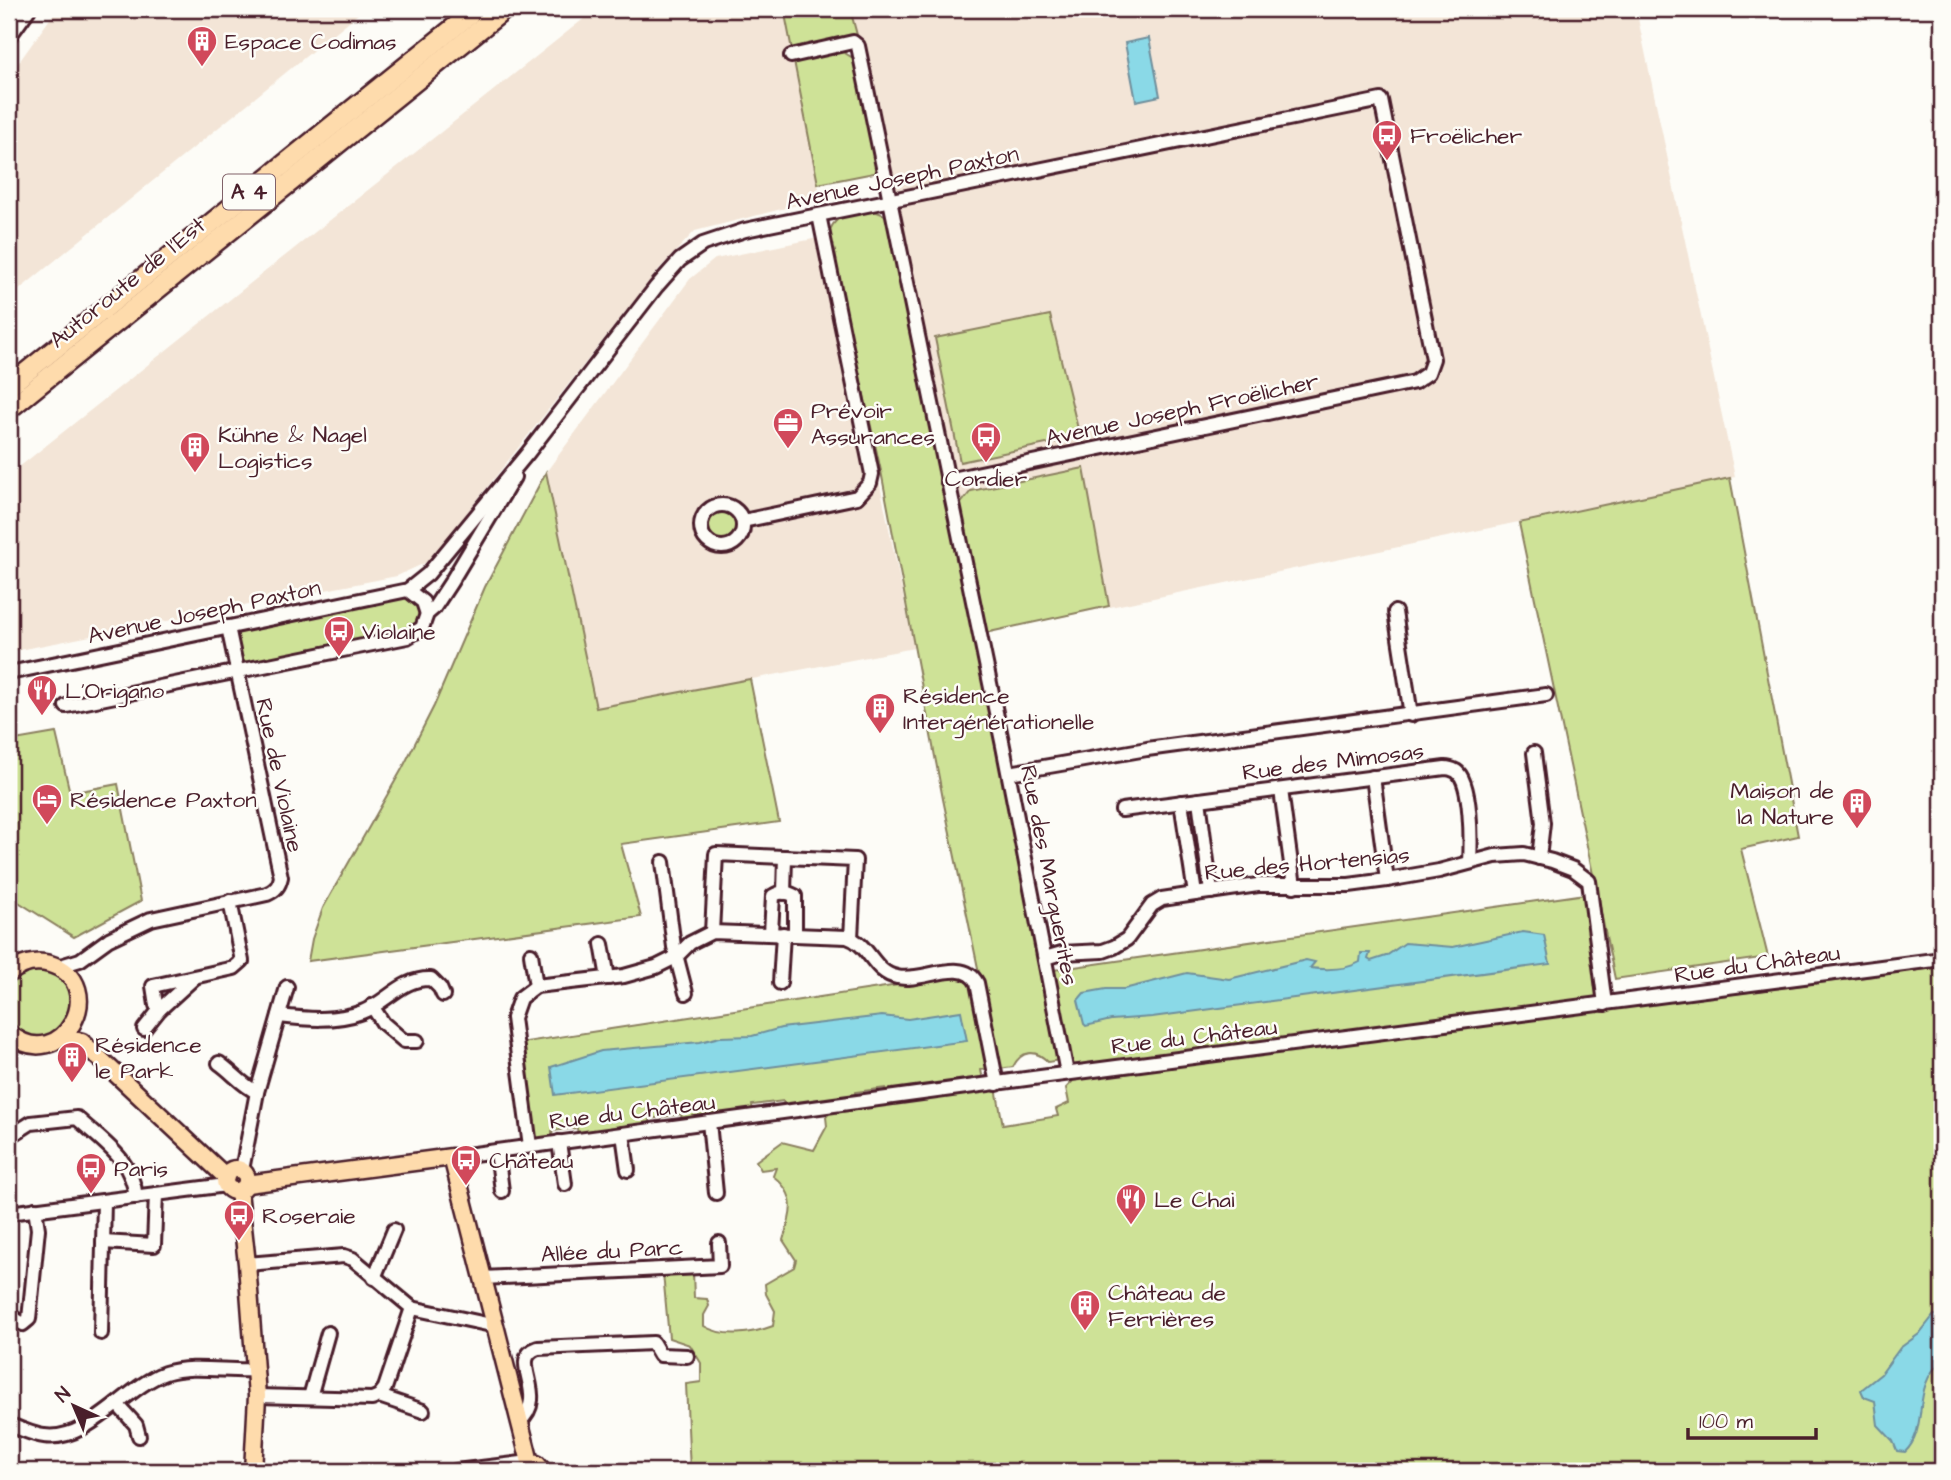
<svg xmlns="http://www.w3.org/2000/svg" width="1951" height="1480" viewBox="0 0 1951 1480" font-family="'Architects Daughter',sans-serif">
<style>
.built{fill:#f3e5d7}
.green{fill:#cee297;stroke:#8c8061;stroke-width:2}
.water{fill:#8ad9e7;stroke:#708f9c;stroke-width:2}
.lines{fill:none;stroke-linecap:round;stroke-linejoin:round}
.minor-casing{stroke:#4a1f2b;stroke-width:18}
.major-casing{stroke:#4a1f2b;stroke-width:21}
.highway-casing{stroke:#4a1f2b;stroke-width:23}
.minor{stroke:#fdfcf7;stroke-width:12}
.major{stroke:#fedbac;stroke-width:16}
.highway{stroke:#fedbac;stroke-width:18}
.labels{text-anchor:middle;stroke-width:5;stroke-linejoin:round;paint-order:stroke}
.shield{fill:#fdfcf7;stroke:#806168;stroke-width:2}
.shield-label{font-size:21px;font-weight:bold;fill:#4a1f2b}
.poi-label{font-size:23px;fill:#4a1f2b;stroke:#fdfcf7;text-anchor:start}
.street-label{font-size:23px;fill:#4a1f2b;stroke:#fdfcf7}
</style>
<rect width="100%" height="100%" fill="#fdfcf7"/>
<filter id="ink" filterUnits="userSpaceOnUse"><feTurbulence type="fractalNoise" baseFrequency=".0143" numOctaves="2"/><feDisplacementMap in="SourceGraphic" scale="14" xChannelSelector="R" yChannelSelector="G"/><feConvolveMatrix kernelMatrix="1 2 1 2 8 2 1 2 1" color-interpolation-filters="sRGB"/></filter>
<g filter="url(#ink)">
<!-- built -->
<g class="built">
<polygon points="57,9 364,9 9,298 9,76"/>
<polygon points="596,9 784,9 821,199 695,231 660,268 429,561 397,576 9,652 9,475"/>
<polygon points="850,9 1636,9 1735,477 985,633 899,215"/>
<polygon points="828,236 914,648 596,709 546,472 690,279 715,259"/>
</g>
<!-- green -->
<g class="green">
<polygon points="784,9 850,9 857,35 792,50"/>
<polygon points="843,52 853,58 879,172 818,184 794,61"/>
<path d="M874,211L885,215L891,226L1045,973L1040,975L1046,1003H1050L1060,1060L1048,1062C1036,1049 1021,1050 1013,1067L999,1069L982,989L986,988L979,973L943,799L881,471L828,236C834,211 852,215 874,211Z"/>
<polygon points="1050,315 1080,437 960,462 935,338"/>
<polygon points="1084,468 1109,606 985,633 959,506 971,491"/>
<polygon points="546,472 596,708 750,679 779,822 621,844 641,917 308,961 312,939 323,908 402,769 434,706 485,587"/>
<polygon points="1730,478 1798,836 1741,849 1768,957 1615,979 1519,523"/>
<circle cx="721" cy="525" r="15"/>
<path d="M400,595C423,598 430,613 413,630L249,663L240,659L235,637L241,629Z"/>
<polygon points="56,733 70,793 118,784 141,901 74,937 9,896 9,741"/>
<path d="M1586,894L1598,1012L1602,1009L1679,1001L1942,967V1471H690L686,1384L701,1382V1363L690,1345L669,1338L663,1273L693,1271L694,1298L707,1299L709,1306L704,1315V1326C723,1338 752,1334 773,1326L775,1311L766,1294L765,1284L794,1267L796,1260L783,1240C792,1214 798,1195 773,1176L776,1168L761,1170L756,1161L782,1142L814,1150L827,1126L826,1117L832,1110L996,1088L1003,1125L1058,1116L1056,1109L1069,1103L1066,1088L1072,1082L1071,1067L1053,970Z"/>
<path d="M44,967L65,979C68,986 72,994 73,1001C74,1004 72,1008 71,1012C61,1041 30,1045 9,1024V982L20,971Z"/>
<polygon points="964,975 971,978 991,1068 981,1070 983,1080 886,1096 885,1088 855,1092 856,1101 785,1109 783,1101 752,1105 753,1114 682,1122 681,1114 650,1119 650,1127 578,1136 577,1128 552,1131 553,1139 540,1140 534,1138 519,1043"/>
</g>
<!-- water -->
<g class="water">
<polygon points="1149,38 1160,96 1136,101 1125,43"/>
<path d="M1523,932L1544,935L1550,964L1152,1017L1111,1020L1086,1026L1084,1024L1078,1000L1084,993L1106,989H1124L1187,973L1229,979L1306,960L1315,962L1310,968C1326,970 1346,970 1360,962L1361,953H1370L1368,959L1371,961L1386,956L1405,943L1453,947Z"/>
<polygon points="961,1011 967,1041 555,1095 551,1067 601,1051 700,1042 720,1037 752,1036 781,1028 882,1016 908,1019"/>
<path d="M1934,1315H1942V1361C1910,1387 1930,1428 1905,1452L1897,1451L1893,1441L1878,1425L1875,1401L1864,1397L1861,1390L1881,1374L1900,1348L1919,1334Z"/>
</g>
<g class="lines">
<!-- minor casing -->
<g class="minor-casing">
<g id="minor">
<polyline points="9,37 29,9"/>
<polyline points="791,56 853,42 858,46 1003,746 1067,1073"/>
<circle cx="722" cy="526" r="21"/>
<polyline points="743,521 857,497 870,483 872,474 819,215"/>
<polyline points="408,590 423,602 427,614"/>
<polyline points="1395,612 1411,715"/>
<polyline points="9,673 408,590 428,574 527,454 656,287 680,260 703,244 745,230 1381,100 1433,359 1428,373 1415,382 947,480"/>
<polyline points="66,706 407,637 422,628 427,614 434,608 451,582 514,477"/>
<polyline points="1534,753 1543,823 1539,858"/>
<polyline points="1009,773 1147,749 1546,695"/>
<polyline points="1373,777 1387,880"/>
<polyline points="1281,790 1294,886"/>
<polyline points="1199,800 1211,892"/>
<polyline points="1181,802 1195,894"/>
<path d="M1122,810L1445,768C1448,768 1454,770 1456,771C1472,781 1471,844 1470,862"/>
<polyline points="663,862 674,947 686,993"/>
<polyline points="784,893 785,857"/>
<polyline points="712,932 716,854 855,860 851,938"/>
<path d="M771,933L773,896C780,891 788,892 795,896V935"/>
<polyline points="602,944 608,978"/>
<polyline points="531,954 536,986"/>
<polyline points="1045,958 1062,953 1103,951 1114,947 1127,939 1152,905 1162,899 1195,894 1258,885 1349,885 1387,880 1439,871 1495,856 1524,854 1552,861 1573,869 1589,881 1605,1004"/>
<path d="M57,967L80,960L109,939L151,919L267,894C276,890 279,886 281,877L228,627"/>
<polyline points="780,983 783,934"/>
<polyline points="372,1006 383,1023 404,1041 417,1041"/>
<polyline points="160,1009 156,1005 153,986 234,968 242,961 230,901"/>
<path d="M279,1016C305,1019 336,1022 362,1012C388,1002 401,978 431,979L440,988L443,995"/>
<polyline points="144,1029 160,1009 195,977"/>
<path d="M219,1063C231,1071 244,1087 257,1092"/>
<polyline points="709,1122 716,1193"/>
<polyline points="623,1134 628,1170"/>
<path d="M9,1137L31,1123L77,1118C104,1143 132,1159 136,1197"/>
<polyline points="559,1142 565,1184"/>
<path d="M530,1146L513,1018L520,998L536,986L624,976L656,967L676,957L690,943L712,932L847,937C870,944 873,973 897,977C922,983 963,956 977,983L997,1084"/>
<polyline points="497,1151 502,1191"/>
<polyline points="452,1157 1033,1078 1942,959"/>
<polyline points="242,1170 257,1092 287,987"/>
<polyline points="9,1213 226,1185"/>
<polyline points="103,1242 154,1245 156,1194"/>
<polyline points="247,1264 344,1256 353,1259 412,1308 496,1326"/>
<polyline points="374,1278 394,1230"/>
<polyline points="483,1278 720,1266 719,1243"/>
<polyline points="9,1315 23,1324 29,1319 38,1229 35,1209"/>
<polyline points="101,1333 104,1201"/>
<polyline points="257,1396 372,1399 379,1396 385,1388 412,1308"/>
<polyline points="379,1396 423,1411"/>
<polyline points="310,1397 328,1333"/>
<polyline points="117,1404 136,1425 139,1436"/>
<path d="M519,1422C551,1395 506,1359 538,1348L653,1343L660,1355L687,1356"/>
<path d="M9,1425C20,1428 33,1435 44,1436C89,1442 125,1387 165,1373C192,1364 227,1372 256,1370"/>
<polyline points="456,1471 530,1462"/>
</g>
</g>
<!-- major casing -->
<g class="major-casing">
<g id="major">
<path d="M9,974C20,964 35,960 50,964C112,983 62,1079 9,1033"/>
<polyline points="62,1037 82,1042 226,1177"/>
<circle cx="236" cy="1180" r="11"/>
<polyline points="247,1184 452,1157 530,1462 537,1464 543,1471"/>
<polyline points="239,1191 247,1264 257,1396 253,1471"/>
</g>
</g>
<!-- highway casing -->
<g class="highway-casing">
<g id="highway">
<polyline points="9,386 477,9"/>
<polyline points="9,409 505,9"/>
</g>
</g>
<!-- minor -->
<use href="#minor" class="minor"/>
<!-- major -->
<use href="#major" class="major"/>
<!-- highway -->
<use href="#highway" class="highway"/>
</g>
</g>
<!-- icons -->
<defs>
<g id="building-pin" transform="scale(1.575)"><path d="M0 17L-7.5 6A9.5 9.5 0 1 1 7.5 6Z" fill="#d1495b" stroke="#fdfcf7"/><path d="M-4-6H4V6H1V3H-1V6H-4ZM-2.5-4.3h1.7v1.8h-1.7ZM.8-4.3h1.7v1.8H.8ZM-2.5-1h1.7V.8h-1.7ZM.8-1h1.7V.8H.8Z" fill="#fff"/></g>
<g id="bus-pin" transform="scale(1.575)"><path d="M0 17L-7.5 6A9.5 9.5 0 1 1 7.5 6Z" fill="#d1495b" stroke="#fdfcf7"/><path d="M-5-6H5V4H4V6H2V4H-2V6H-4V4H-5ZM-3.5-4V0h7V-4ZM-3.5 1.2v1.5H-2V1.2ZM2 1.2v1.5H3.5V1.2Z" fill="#fff"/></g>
<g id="office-pin" transform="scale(1.575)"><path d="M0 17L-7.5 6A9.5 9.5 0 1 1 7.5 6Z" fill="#d1495b" stroke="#fdfcf7"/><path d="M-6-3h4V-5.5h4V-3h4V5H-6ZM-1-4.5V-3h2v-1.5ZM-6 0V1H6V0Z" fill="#fff"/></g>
<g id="restaurant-pin" transform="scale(1.575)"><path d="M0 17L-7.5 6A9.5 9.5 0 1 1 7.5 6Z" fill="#d1495b" stroke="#fdfcf7"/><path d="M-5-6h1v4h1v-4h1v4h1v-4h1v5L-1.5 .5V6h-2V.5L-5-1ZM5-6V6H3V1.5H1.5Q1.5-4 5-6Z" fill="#fff"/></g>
<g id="hotel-pin" transform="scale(1.575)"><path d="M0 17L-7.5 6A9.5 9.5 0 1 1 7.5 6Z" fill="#d1495b" stroke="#fdfcf7"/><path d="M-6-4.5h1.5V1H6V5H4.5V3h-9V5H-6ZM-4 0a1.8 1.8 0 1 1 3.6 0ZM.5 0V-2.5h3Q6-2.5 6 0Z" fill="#fff"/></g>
</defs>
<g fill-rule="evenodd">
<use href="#building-pin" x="202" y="41"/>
<use href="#bus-pin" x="1387" y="135"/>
<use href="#office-pin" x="788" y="423"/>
<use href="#bus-pin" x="986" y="437"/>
<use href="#building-pin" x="195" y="447"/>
<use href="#bus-pin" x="339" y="631"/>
<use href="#restaurant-pin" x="42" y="690"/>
<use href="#building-pin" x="880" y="708"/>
<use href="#hotel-pin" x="47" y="799"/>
<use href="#building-pin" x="1857" y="803"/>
<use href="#building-pin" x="72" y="1057"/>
<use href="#bus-pin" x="466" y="1160"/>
<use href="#bus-pin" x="91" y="1168"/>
<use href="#restaurant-pin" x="1131" y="1199"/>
<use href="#bus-pin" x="239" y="1215"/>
<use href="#building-pin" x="1085" y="1305"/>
</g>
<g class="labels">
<!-- shield labels -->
<rect class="shield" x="223" y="174.5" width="52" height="35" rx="5"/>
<g class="shield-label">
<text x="249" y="199">A 4</text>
</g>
<!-- poi labels -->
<g class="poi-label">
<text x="225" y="49">Espace Codimas</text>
<text x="1410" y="143">Froëlicher</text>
<text x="811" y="418">Prévoir<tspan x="811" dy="26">Assurances</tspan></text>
<text x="218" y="442">Kühne &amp; Nagel<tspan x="218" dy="26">Logistics</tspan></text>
<text x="986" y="486" text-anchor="middle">Cordier</text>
<text x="362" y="639">Violaine</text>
<text x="65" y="698">L'Origano</text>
<text x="903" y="703">Résidence<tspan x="903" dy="26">Intergénérationelle</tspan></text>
<text x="1834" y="798" text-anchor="end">Maison de<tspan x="1834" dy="26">la Nature</tspan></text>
<text x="70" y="807">Résidence Paxton</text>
<text x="95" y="1052">Résidence<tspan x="95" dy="26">le Park</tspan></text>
<text x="489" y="1168">Château</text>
<text x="114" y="1176">Paris</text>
<text x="1154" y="1207">Le Chai</text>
<text x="262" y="1223">Roseraie</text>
<text x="1108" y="1300">Château de<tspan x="1108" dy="26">Ferrières</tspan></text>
</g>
<!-- street labels -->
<g class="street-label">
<text transform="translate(902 177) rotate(-12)" y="8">Avenue Joseph Paxton</text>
<text transform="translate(127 282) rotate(-39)" y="8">Autoroute de l’Est</text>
<text transform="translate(1182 409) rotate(-12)" y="8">Avenue Joseph Froëlicher</text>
<text transform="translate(204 611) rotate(-12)" y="8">Avenue Joseph Paxton</text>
<text transform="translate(1333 761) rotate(-7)" y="8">Rue des Mimosas</text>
<text transform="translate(280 775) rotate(78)" y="8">Rue de Violaine</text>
<text transform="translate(1307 863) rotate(-5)" y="8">Rue des Hortensias</text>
<text transform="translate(1050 875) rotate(79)" y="8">Rue des Marguerites</text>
<text transform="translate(1757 963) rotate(-8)" y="8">Rue du Château</text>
<text transform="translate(1194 1036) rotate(-7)" y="8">Rue du Château</text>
<text transform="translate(632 1111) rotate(-7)" y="8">Rue du Château</text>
<text transform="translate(612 1250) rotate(-3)" y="8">Allée du Parc</text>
</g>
</g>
<!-- margin -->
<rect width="1951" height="1480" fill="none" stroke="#fdfcf7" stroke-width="35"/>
<rect x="18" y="18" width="1916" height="1445" fill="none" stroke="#4a1f2b" stroke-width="2.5" filter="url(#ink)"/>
<!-- north arrow -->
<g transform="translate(74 1406) rotate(316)" stroke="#fdfcf7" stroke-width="5" paint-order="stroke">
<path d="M0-5L12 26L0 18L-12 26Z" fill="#4a1f2b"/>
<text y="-10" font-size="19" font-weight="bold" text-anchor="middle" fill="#4a1f2b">N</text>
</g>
<!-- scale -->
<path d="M1688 1428v10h128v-10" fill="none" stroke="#4a1f2b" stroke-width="3.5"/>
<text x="1699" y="1428" font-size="21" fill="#4a1f2b" stroke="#fdfcf7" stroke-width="5" paint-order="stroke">100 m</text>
</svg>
